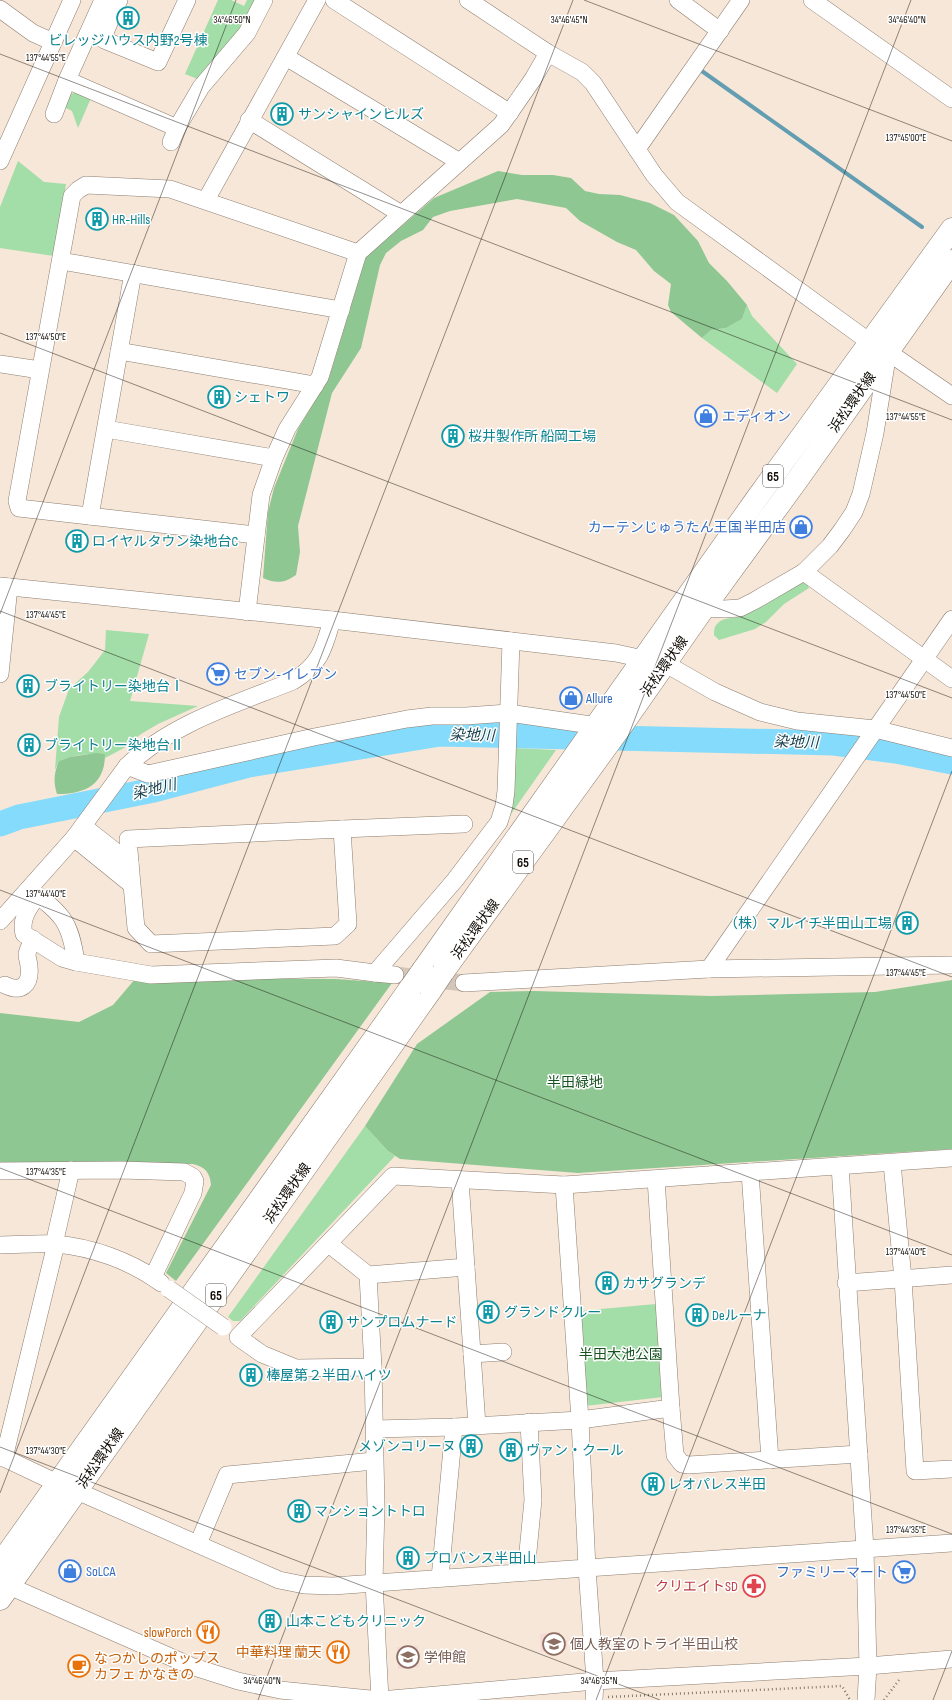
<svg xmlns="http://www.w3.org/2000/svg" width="952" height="1700" viewBox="0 0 952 1700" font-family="'Sofia Sans Condensed','Noto Sans JP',sans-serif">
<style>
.education{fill:#f4d9d8}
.green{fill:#a3dda7}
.forest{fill:#8ec792}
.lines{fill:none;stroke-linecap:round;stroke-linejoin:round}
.stream{stroke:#629db2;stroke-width:4}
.river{stroke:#84dbfb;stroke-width:25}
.minor-tunnel{stroke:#d4c6b9;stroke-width:17;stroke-dasharray:17 8;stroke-linecap:butt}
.minor-casing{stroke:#8c7e70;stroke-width:18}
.major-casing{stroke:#8c7e70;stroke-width:23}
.path{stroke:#847a70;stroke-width:2.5;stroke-dasharray:1 3;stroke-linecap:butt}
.minor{stroke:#fff;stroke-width:17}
.major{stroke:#fff;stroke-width:22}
.minor-bridge-casing{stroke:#8c7e70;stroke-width:18;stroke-linecap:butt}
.major-bridge-casing{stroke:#8c7e70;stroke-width:23;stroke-linecap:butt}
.minor-bridge{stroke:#fff;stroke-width:17}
.major-bridge{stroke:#fff;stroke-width:22}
.ticks{fill:none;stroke:#110c07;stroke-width:1;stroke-opacity:0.45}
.labels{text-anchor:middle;stroke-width:3;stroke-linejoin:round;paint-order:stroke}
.shield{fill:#fff;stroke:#585551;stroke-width:1}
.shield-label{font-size:13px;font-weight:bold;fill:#110c07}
.culture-label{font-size:14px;fill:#0d838f;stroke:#fff;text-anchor:start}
.street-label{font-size:14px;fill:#110c07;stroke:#fff}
.shop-label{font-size:14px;fill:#366cbe;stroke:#fff;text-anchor:start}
.park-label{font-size:14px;fill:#175221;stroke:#fff}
.health-label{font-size:14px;fill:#be3a42;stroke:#fff;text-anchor:end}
.food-label{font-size:14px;fill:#c56008;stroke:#fff;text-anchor:end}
.education-label{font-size:14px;fill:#785e54;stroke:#fff;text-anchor:start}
.water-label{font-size:15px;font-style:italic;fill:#1a424f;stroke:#fff}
.ticks-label{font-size:10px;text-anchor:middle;fill:#110c07;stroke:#fff;stroke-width:3;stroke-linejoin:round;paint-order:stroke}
</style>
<rect width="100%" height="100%" fill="#f7e7d8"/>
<!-- education -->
<g class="education">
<polygon points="560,1632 561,1639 567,1640 567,1649 541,1652 540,1634"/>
<polygon points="418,1646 419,1667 398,1669 397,1647"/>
</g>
<!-- green -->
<g class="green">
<polygon points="218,0 231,0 244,6 247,0 259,0 243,31 200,80 185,74"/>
<polygon points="77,92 91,98 78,128 72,111 60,105 68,95"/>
<polygon points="18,161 44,182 66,184 54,256 0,248 0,207"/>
<polygon points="747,305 752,316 797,364 777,393 702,338 711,330 726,328 742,319"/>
<path d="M806,582L809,588L784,604L766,622L755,629L719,640L714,635C714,631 714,627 717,624C723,617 730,619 738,617C757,612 781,594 799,583Z"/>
<path d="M106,630L149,634L130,701L198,706L158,724L141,734L124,748L105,758V754C89,753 73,755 59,761L55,770L59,717L69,689L88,672L105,650Z"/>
<polygon points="511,748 556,750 497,834"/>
<polygon points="365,1126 388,1151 395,1156 240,1321 233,1321 228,1317"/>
<polygon points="656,1304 663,1397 585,1406 579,1311"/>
</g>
<!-- forest -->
<g class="forest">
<path d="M498,171L522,175H553L571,178L585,191L599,194L620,195L650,203L674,215L698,241L709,263L727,281L747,305L742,319L726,328L711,330L702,338L671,312L668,305L671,284L654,271L636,250L617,242L580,221L566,208L517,199L450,211L433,217L423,230L401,241L386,253L380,265L361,348L332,393L298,526L300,552L296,575C284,583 277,584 263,578L268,512L274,488L298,429L329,378L366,257L434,198Z"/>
<path d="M96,753L105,754C105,785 85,794 57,794C53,782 54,773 59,761L70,757Z"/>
<path d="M136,978L336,979L392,983L176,1281L166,1273L211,1185C210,1172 205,1167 193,1164L0,1163V1013L79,1022L113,1005Z"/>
<polygon points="952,980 952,1149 578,1173 400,1159 388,1151 365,1126 417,1044 490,992 534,991 711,996 875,992"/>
</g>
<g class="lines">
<!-- stream -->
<polyline class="stream" points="699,69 922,227"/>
<!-- river -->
<polyline class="river" points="0,824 19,817 154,790 249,765 440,734 834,743 896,751 952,762"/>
<!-- minor-tunnel -->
<polyline class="minor-tunnel" points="395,975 464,983"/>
<!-- minor casing -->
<g class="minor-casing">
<g id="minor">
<polyline points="103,0 67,80 177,128 201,87 247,33 264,0"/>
<polyline points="119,0 103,37 104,40 158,62 187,0"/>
<polyline points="334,0 510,113"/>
<polyline points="468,0 548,53 582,72 593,83 654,175 677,202 871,343"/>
<polyline points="678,0 720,31"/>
<polyline points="812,0 952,99"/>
<polyline points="0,9 33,33 53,42"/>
<polyline points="286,57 458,161"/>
<polyline points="54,114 67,80"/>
<polyline points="249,120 401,214"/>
<polyline points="171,142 177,128"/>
<polyline points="637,149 741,0"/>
<polyline points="0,161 72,0"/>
<polyline points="206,200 317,0"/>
<polyline points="61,261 341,310"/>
<polyline points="119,351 315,385"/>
<polyline points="0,364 40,370"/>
<polyline points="106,429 274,458"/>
<polyline points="90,516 133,273"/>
<polyline points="256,535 19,508 17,501 72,196 78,190 86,185 170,189 358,253"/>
<polyline points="804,572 952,679"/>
<polyline points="0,586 332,620"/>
<polyline points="704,608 724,609 740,608 754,601 804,572 830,546 842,530 854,512 861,494 875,433 888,352 952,396"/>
<polyline points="247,612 261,495 274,458 287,429 320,377 358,253 501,125 533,79 548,53"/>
<polyline points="0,674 9,587"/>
<polyline points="127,766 148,774 314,737 407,719 432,716 466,716 508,713 598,726"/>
<polyline points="83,826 130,863"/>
<polyline points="342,829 464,824"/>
<polyline points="74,838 132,885 136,928 151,944 335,936 348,924 342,829 128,839 132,885"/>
<path d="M29,889C62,914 70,920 76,962L151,975L336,968L375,973L455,880L499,822L504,806L506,791L511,641"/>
<path d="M38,896C29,906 20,920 24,934L62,958L76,962"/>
<path d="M0,921L74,838L127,766C172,723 236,704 293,681C320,665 324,648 332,620L616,653L666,664L715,692L760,712L797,721L875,729L952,748"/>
<polyline points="709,969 952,619"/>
<polyline points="375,973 395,975"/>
<polyline points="464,983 709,969 952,965"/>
<path d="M5,985C21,993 31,985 29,967C29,962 27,959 27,954C28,949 31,944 33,939"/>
<polyline points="892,1163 903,1279 915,1471 952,1469"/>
<polyline points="840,1166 865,1549 868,1666 866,1700"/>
<polyline points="0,1171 121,1170 184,1172 193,1177 195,1181 193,1193 153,1277"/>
<polyline points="750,1172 770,1460"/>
<polyline points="54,1244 71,1170"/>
<polyline points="329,1244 368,1275 373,1367"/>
<path d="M0,1245C18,1245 37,1243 55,1244C92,1247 131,1261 161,1283"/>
<polyline points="466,1267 477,1425"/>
<polyline points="368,1275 466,1267 460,1180"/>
<polyline points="846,1283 952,1275"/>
<polyline points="472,1354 503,1352"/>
<polyline points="671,1408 675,1455 682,1464 689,1465 859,1454"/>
<polyline points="375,1429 454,1427 580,1420 671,1408 656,1179"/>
<polyline points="0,1456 57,1483"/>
<polyline points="4,1458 56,1244"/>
<polyline points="77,1491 279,1580 304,1585 333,1586 587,1568 580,1420 564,1185"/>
<polyline points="198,1544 227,1475 374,1461"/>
<polyline points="526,1572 533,1500 529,1422"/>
<polyline points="440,1578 454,1427"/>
<polyline points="0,1580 9,1586 191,1666 238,1681 280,1690 380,1700 374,1582 376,1506 373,1367 296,1368 262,1354 238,1337 393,1176 564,1185 952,1158"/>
<polyline points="380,1700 595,1681 868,1666 952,1659"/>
<polyline points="594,1700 595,1681 587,1568 952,1543"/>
</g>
</g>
<!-- major casing -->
<g class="major-casing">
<g id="major">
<polyline points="423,970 755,501 952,229"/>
<polyline points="443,972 620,728 704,608 798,479 952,261"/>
<polyline points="0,1564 411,987"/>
<polyline points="0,1599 431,990"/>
</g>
</g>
<!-- path -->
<g class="path">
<polyline points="608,1697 842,1686 850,1700"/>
<polyline points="884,1700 899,1680 901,1679"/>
</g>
<!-- minor -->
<use href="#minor" class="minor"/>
<!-- major -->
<use href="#major" class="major"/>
<!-- minor-bridge casing -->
<g class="minor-bridge-casing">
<polyline id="minor-bridge" points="169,1289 223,1327"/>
</g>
<!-- major-bridge casing -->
<g class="major-bridge-casing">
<g id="major-bridge">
<polyline points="411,987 423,970"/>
<polyline points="431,990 443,972"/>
</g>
</g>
<!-- minor-bridge -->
<use href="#minor-bridge" class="minor-bridge"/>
<!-- major-bridge -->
<use href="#major-bridge" class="major-bridge"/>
</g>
<!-- ticks -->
<path class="ticks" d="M584,0L952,141M0,54L952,420M0,333L952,698M0,611L952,977M0,614L236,0M0,890L952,1255M0,1168L952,1534M0,1447L660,1700M0,1493L573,0M258,1700L911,0M596,1700L952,771M933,1700L952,1651"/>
<!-- icons -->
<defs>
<g id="building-ring" transform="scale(1.15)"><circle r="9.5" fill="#fff" stroke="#0f9aa8" stroke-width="1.5"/><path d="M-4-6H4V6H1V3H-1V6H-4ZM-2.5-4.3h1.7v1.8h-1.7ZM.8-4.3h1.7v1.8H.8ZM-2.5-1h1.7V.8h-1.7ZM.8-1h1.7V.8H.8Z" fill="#0f9aa8"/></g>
<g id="shop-ring" transform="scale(1.15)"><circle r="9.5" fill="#fff" stroke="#3f7fe0" stroke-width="1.5"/><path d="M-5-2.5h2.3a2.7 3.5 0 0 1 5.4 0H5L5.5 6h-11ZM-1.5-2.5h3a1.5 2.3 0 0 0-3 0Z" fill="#3f7fe0"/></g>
<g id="supermarket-ring" transform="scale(1.15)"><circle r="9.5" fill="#fff" stroke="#3f7fe0" stroke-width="1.5"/><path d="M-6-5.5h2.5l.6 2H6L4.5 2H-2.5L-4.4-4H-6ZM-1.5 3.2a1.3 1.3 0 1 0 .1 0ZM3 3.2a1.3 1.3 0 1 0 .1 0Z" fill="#3f7fe0"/></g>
<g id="pharmacy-ring" transform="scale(1.15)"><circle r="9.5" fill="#fff" stroke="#e0444e" stroke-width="1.5"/><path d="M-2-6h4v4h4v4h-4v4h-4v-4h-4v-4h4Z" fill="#e0444e"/></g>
<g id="restaurant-ring" transform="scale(1.15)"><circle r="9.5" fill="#fff" stroke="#e8710a" stroke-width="1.5"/><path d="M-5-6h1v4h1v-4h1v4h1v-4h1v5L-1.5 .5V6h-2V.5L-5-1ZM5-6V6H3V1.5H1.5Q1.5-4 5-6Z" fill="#e8710a"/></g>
<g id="school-ring" transform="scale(1.15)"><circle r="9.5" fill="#fff" stroke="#8d6e63" stroke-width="1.5"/><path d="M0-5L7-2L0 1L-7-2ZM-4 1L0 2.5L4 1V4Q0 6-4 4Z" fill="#8d6e63"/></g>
<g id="cafe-ring" transform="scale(1.15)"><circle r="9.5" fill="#fff" stroke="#e8710a" stroke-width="1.5"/><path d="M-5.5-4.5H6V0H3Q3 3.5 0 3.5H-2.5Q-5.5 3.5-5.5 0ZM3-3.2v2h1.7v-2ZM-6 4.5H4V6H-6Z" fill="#e8710a"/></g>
</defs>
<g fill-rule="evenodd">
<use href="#building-ring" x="128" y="18"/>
<use href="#building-ring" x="282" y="114"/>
<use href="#building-ring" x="97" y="219"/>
<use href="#building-ring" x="219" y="397"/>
<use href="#shop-ring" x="706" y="416"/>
<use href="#building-ring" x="453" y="436"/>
<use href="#shop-ring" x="801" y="527"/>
<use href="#building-ring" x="77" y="541"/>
<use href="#supermarket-ring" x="218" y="674"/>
<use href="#building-ring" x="28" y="686"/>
<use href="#shop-ring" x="571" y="698"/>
<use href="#building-ring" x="29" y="745"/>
<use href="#building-ring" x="907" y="923"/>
<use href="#building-ring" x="607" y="1283"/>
<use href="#building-ring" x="488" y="1312"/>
<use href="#building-ring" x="697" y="1315"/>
<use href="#building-ring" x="331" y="1322"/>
<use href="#building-ring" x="251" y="1375"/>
<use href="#building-ring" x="471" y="1446"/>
<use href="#building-ring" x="511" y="1450"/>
<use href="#building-ring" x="653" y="1484"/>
<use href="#building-ring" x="299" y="1511"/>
<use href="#building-ring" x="408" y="1558"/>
<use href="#shop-ring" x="70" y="1571"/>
<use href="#supermarket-ring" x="904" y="1572"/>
<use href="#pharmacy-ring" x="754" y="1586"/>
<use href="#building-ring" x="270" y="1621"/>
<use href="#restaurant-ring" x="208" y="1632"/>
<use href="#school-ring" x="554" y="1644"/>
<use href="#restaurant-ring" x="338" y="1652"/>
<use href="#school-ring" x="408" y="1657"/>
<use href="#cafe-ring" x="79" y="1666"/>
</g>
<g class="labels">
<!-- shield labels -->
<g class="shield">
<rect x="763" y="465" width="20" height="22" rx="3"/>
<rect x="513" y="851" width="20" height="22" rx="3"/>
<rect x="206" y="1284" width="20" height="22" rx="3"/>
</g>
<g class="shield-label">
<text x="773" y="481">65</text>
<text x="523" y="867">65</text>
<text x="216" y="1300">65</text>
</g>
<!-- culture labels -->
<g class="culture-label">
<text x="128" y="45" text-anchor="middle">ビレッジハウス内野2号棟</text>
<text x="298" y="119">サンシャインヒルズ</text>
<text x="112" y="224">HR-Hills</text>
<text x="234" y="402">シェトワ</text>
<text x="468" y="441">桜井製作所 船岡工場</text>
<text x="92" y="546">ロイヤルタウン染地台C</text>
<text x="44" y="691">ブライトリー染地台Ⅰ</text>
<text x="44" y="750">ブライトリー染地台Ⅱ</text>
<text x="892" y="928" text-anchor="end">（株）マルイチ半田山工場</text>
<text x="622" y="1288">カサグランデ</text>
<text x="504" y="1317">グランドクルー</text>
<text x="712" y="1320">Deルーナ</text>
<text x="346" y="1327">サンプロムナード</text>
<text x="266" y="1380">棒屋第２半田ハイツ</text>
<text x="456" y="1451" text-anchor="end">メゾンコリーヌ</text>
<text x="526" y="1455">ヴァン・クール</text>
<text x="668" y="1489">レオパレス半田</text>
<text x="314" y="1516">マンショントトロ</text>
<text x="424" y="1563">プロバンス半田山</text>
<text x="286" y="1626">山本こどもクリニック</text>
</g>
<!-- street labels -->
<g class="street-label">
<text transform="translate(852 402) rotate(-55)" y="5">浜松環状線</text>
<text transform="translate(664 666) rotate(-55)" y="5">浜松環状線</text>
<text transform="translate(475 929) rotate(-54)" y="5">浜松環状線</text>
<text transform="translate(287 1193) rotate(-55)" y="5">浜松環状線</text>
<text transform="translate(100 1458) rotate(-55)" y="5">浜松環状線</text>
</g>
<!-- shop labels -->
<g class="shop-label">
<text x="722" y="421">エディオン</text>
<text x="786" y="532" text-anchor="end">カーテンじゅうたん王国 半田店</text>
<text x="234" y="679">セブン-イレブン</text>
<text x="586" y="703">Allure</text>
<text x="86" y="1576">SoLCA</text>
<text x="888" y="1577" text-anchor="end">ファミリーマート</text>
</g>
<!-- park labels -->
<g class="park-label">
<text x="575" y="1087">半田緑地</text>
<text x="621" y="1359">半田大池公園</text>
</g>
<!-- health labels -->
<g class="health-label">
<text x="738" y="1591">クリエイトSD</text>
</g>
<!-- food labels -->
<g class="food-label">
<text x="192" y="1637">slowPorch</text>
<text x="322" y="1657">中華料理 蘭天</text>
<text x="94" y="1663" text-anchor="start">なつかしのポップス<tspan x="94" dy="16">カフェ かなきの</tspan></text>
</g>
<!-- education labels -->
<g class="education-label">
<text x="570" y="1649">個人教室のトライ半田山校</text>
<text x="424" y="1662">学伸館</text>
</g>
<!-- water labels -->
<g class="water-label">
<text transform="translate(472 735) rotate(1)" y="5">染地川</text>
<text transform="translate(796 742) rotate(1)" y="5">染地川</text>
<text transform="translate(154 789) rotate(-13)" y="5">染地川</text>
</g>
</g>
<g class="ticks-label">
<text x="232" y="23">34°46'50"N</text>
<text x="569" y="23">34°46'45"N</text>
<text x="907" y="23">34°46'40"N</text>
<text x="46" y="61">137°44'55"E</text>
<text x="906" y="141">137°45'00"E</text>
<text x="46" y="340">137°44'50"E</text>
<text x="906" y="420">137°44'55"E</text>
<text x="46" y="618">137°44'45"E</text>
<text x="906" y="698">137°44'50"E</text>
<text x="46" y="897">137°44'40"E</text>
<text x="906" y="976">137°44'45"E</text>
<text x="46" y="1175">137°44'35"E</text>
<text x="906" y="1255">137°44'40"E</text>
<text x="46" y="1454">137°44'30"E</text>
<text x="906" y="1533">137°44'35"E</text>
<text x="262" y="1684">34°46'40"N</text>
<text x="599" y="1684">34°46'35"N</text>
</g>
</svg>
